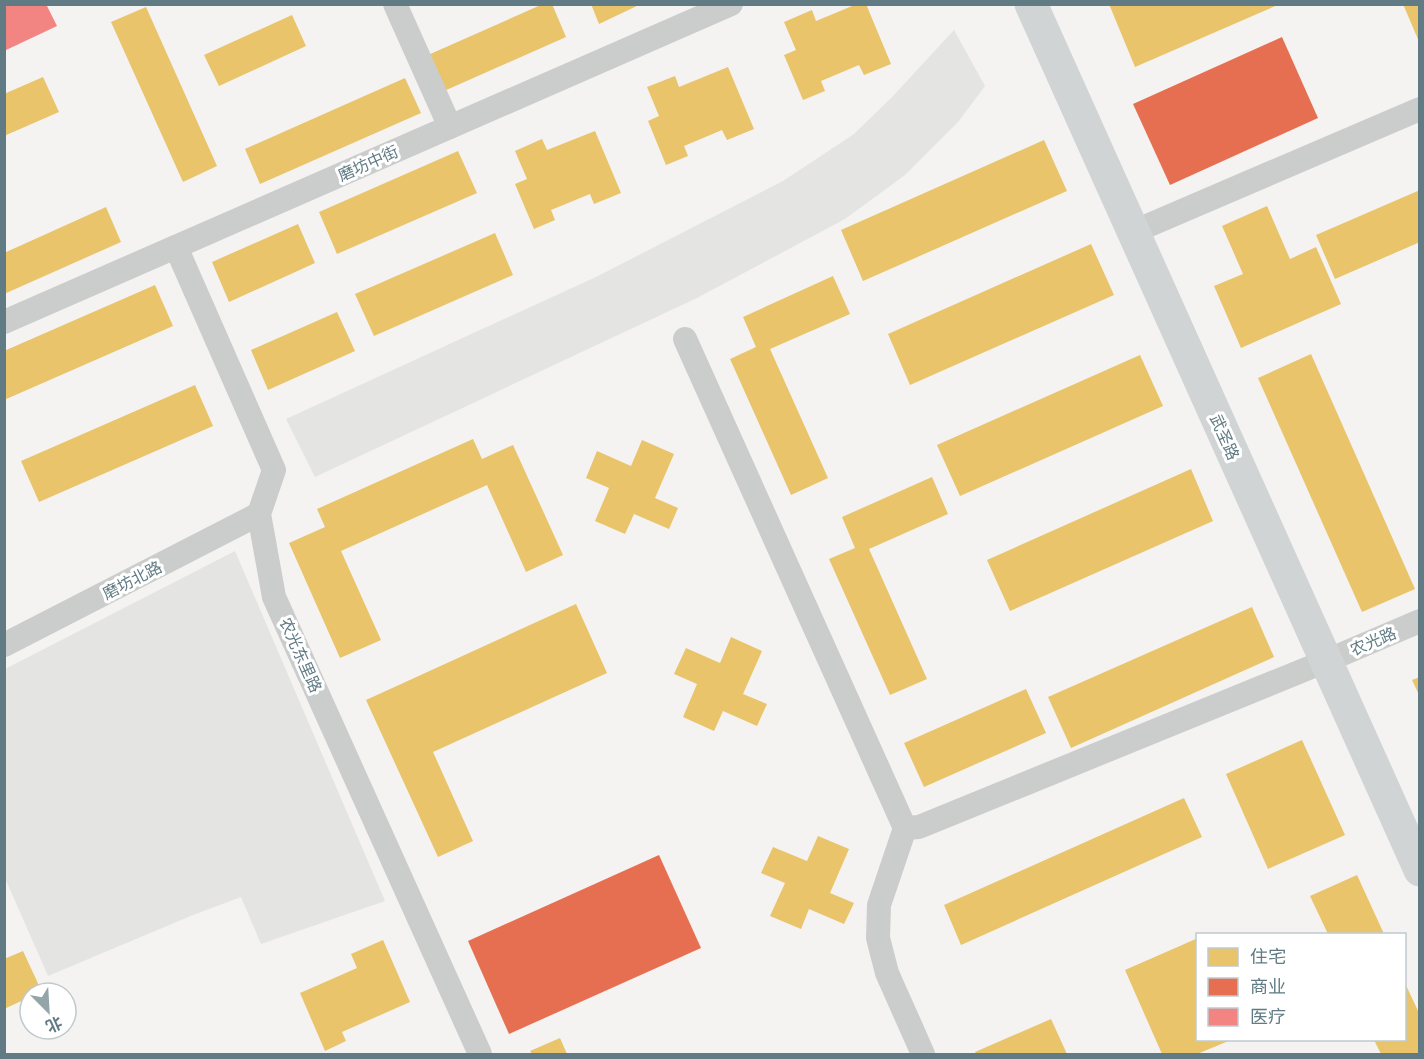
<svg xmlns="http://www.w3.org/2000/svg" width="1424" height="1059" viewBox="0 0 1424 1059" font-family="'Work Sans','Noto Sans SC',sans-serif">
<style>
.built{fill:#e4e4e3}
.homes{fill:#e9c46a}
.shops{fill:#e76f51}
.health{fill:#f28482}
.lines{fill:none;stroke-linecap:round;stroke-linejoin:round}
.street{stroke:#cbcdcc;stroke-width:24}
.secondary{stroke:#d0d4d5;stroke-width:33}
.labels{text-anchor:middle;stroke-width:6;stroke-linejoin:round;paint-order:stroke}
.street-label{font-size:16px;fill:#607b84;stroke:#fff}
</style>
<rect width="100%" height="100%" fill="#f4f3f1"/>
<!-- built -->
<g class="built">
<polygon points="954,30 985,86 958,122 905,175 845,219 697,298 315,477 286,419 598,276 783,181 854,134 893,96"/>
<polygon points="235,551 385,901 261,944 241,897 193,915 48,976 5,878 5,669"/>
</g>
<!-- homes -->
<g class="homes">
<polygon points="543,4 552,4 566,37 444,91 428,55"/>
<polygon points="591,4 641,4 599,24"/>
<polygon points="857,4 866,4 891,64 864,75 859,65 821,81 825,91 803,100 784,55 796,50 784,22 812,10 816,21"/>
<polygon points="1109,4 1280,4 1135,67"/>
<polygon points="1403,4 1420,4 1420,44"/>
<polygon points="146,7 217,166 183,182 111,22"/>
<polygon points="292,15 306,46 219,86 204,55"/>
<polygon points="728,67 754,129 727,140 722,130 684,146 688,156 666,165 648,121 659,116 647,87 675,76 679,87"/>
<polygon points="43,77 59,112 4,136 4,94"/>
<polygon points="405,78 421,113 260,184 245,149"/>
<polygon points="595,131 621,193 594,204 590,194 551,210 555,220 534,229 515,184 527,179 515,151 542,139 547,150"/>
<polygon points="1044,140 1067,191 863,281 841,230"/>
<polygon points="458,151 477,193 337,254 319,212"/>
<polygon points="1420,190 1420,242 1335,279 1316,235"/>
<polygon points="1267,206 1290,259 1316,247 1341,304 1241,348 1214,286 1243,274 1222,226"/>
<polygon points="106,207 121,242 4,294 4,253"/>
<polygon points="298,224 315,263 229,302 212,262"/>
<polygon points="495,233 513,275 374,336 355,294"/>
<polygon points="1091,244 1114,295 910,385 888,334"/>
<polygon points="833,276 850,314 770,349 828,478 791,495 730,359 756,347 743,317"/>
<polygon points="155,285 173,326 4,400 4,351"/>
<polygon points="337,312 355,351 268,390 251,350"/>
<polygon points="1311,354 1415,589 1362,612 1258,378"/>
<polygon points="1140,355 1163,406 960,496 937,445"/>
<polygon points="195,385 213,426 39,502 21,461"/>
<polygon points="473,439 482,459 513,445 563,555 526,572 487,485 341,551 381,640 340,658 289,543 325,527 317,509"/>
<polygon points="642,440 674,454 655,498 678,508 669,529 634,514 625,534 595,521 609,488 586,478 597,451 631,466"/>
<polygon points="1191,469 1213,521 1010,611 987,560"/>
<polygon points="932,477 948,514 869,549 927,679 890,695 829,559 855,548 842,517"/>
<polygon points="576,604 607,673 433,752 473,841 438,857 366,700"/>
<polygon points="1252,607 1274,657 1071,748 1048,697"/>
<polygon points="731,637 762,651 743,694 767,704 757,726 723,711 714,731 683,717 697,684 674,674 686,648 720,663"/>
<polygon points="1420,677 1420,697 1412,680"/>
<polygon points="1026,689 1046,733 924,787 904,743"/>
<polygon points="1302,740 1345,835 1268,869 1226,774"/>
<polygon points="1184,798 1202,837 961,945 944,905"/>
<polygon points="818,836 849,849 830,893 854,903 844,924 809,909 801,929 770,916 785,883 761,873 773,847 807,861"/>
<polygon points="1357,875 1384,934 1328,934 1310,896"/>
<polygon points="1198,938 1198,1040 1231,1040 1197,1054 1162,1054 1125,970"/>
<polygon points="383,940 410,1002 342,1032 346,1041 325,1051 300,993 357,968 351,954"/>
<polygon points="23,951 42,992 30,993 30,997 4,1009 4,959"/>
<polygon points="1404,981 1420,1015 1420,1054 1381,1054 1374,1040 1404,1040"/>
<polygon points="1051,1019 1067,1054 976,1054 975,1052"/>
<polygon points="560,1038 567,1054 532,1054 530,1051"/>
</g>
<!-- shops -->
<g class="shops">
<polygon points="1282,37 1318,118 1170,185 1133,104"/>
<polygon points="659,855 701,948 509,1034 468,941"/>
</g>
<!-- health -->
<polygon class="health" points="4,4 46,4 57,26 4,51"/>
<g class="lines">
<!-- street -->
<g class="street">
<polyline points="395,4 450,127"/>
<polyline points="1133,232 1420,109"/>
<polyline points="176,247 274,470 259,514 274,597 480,1054"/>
<polyline points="4,322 731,4"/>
<polyline points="685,339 905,828 879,905 878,938 887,973 923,1054"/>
<polyline points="4,645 259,514"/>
<polyline points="905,828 919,827 1326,661 1420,621"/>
</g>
<!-- secondary -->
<polyline class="secondary" points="1031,4 1420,870"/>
</g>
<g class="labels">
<!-- street labels -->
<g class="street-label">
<text transform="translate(368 163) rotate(-24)" y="6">磨坊中街</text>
<text transform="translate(1225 437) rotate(66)" y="6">武圣路</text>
<text transform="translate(132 580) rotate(-27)" y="6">磨坊北路</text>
<text transform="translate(1373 641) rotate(-23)" y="6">农光路</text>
<text transform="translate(301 655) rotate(66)" y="6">农光东里路</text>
</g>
</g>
<!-- border -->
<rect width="1424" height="1059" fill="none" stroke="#607b84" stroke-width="12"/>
<!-- legend -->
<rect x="1196" y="933" width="210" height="108" fill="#ffffff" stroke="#bfcace" stroke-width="1.5"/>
<rect x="1208" y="948" width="30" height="18" fill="#e9c46a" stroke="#bfcace" stroke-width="1.5"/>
<text x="1250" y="963" font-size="18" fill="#607b84">住宅</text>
<rect x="1208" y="978" width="30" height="18" fill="#e76f51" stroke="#bfcace" stroke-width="1.5"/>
<text x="1250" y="993" font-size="18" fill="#607b84">商业</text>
<rect x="1208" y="1008" width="30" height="18" fill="#f28482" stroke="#bfcace" stroke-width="1.5"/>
<text x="1250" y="1023" font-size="18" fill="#607b84">医疗</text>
<!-- north arrow -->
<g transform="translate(48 1011) rotate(156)"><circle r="28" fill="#ffffff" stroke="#bfcace" stroke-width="1.5"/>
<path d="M0-4.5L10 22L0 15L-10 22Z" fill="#94a5aa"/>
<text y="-9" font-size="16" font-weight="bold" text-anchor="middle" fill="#607b84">北</text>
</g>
</svg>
